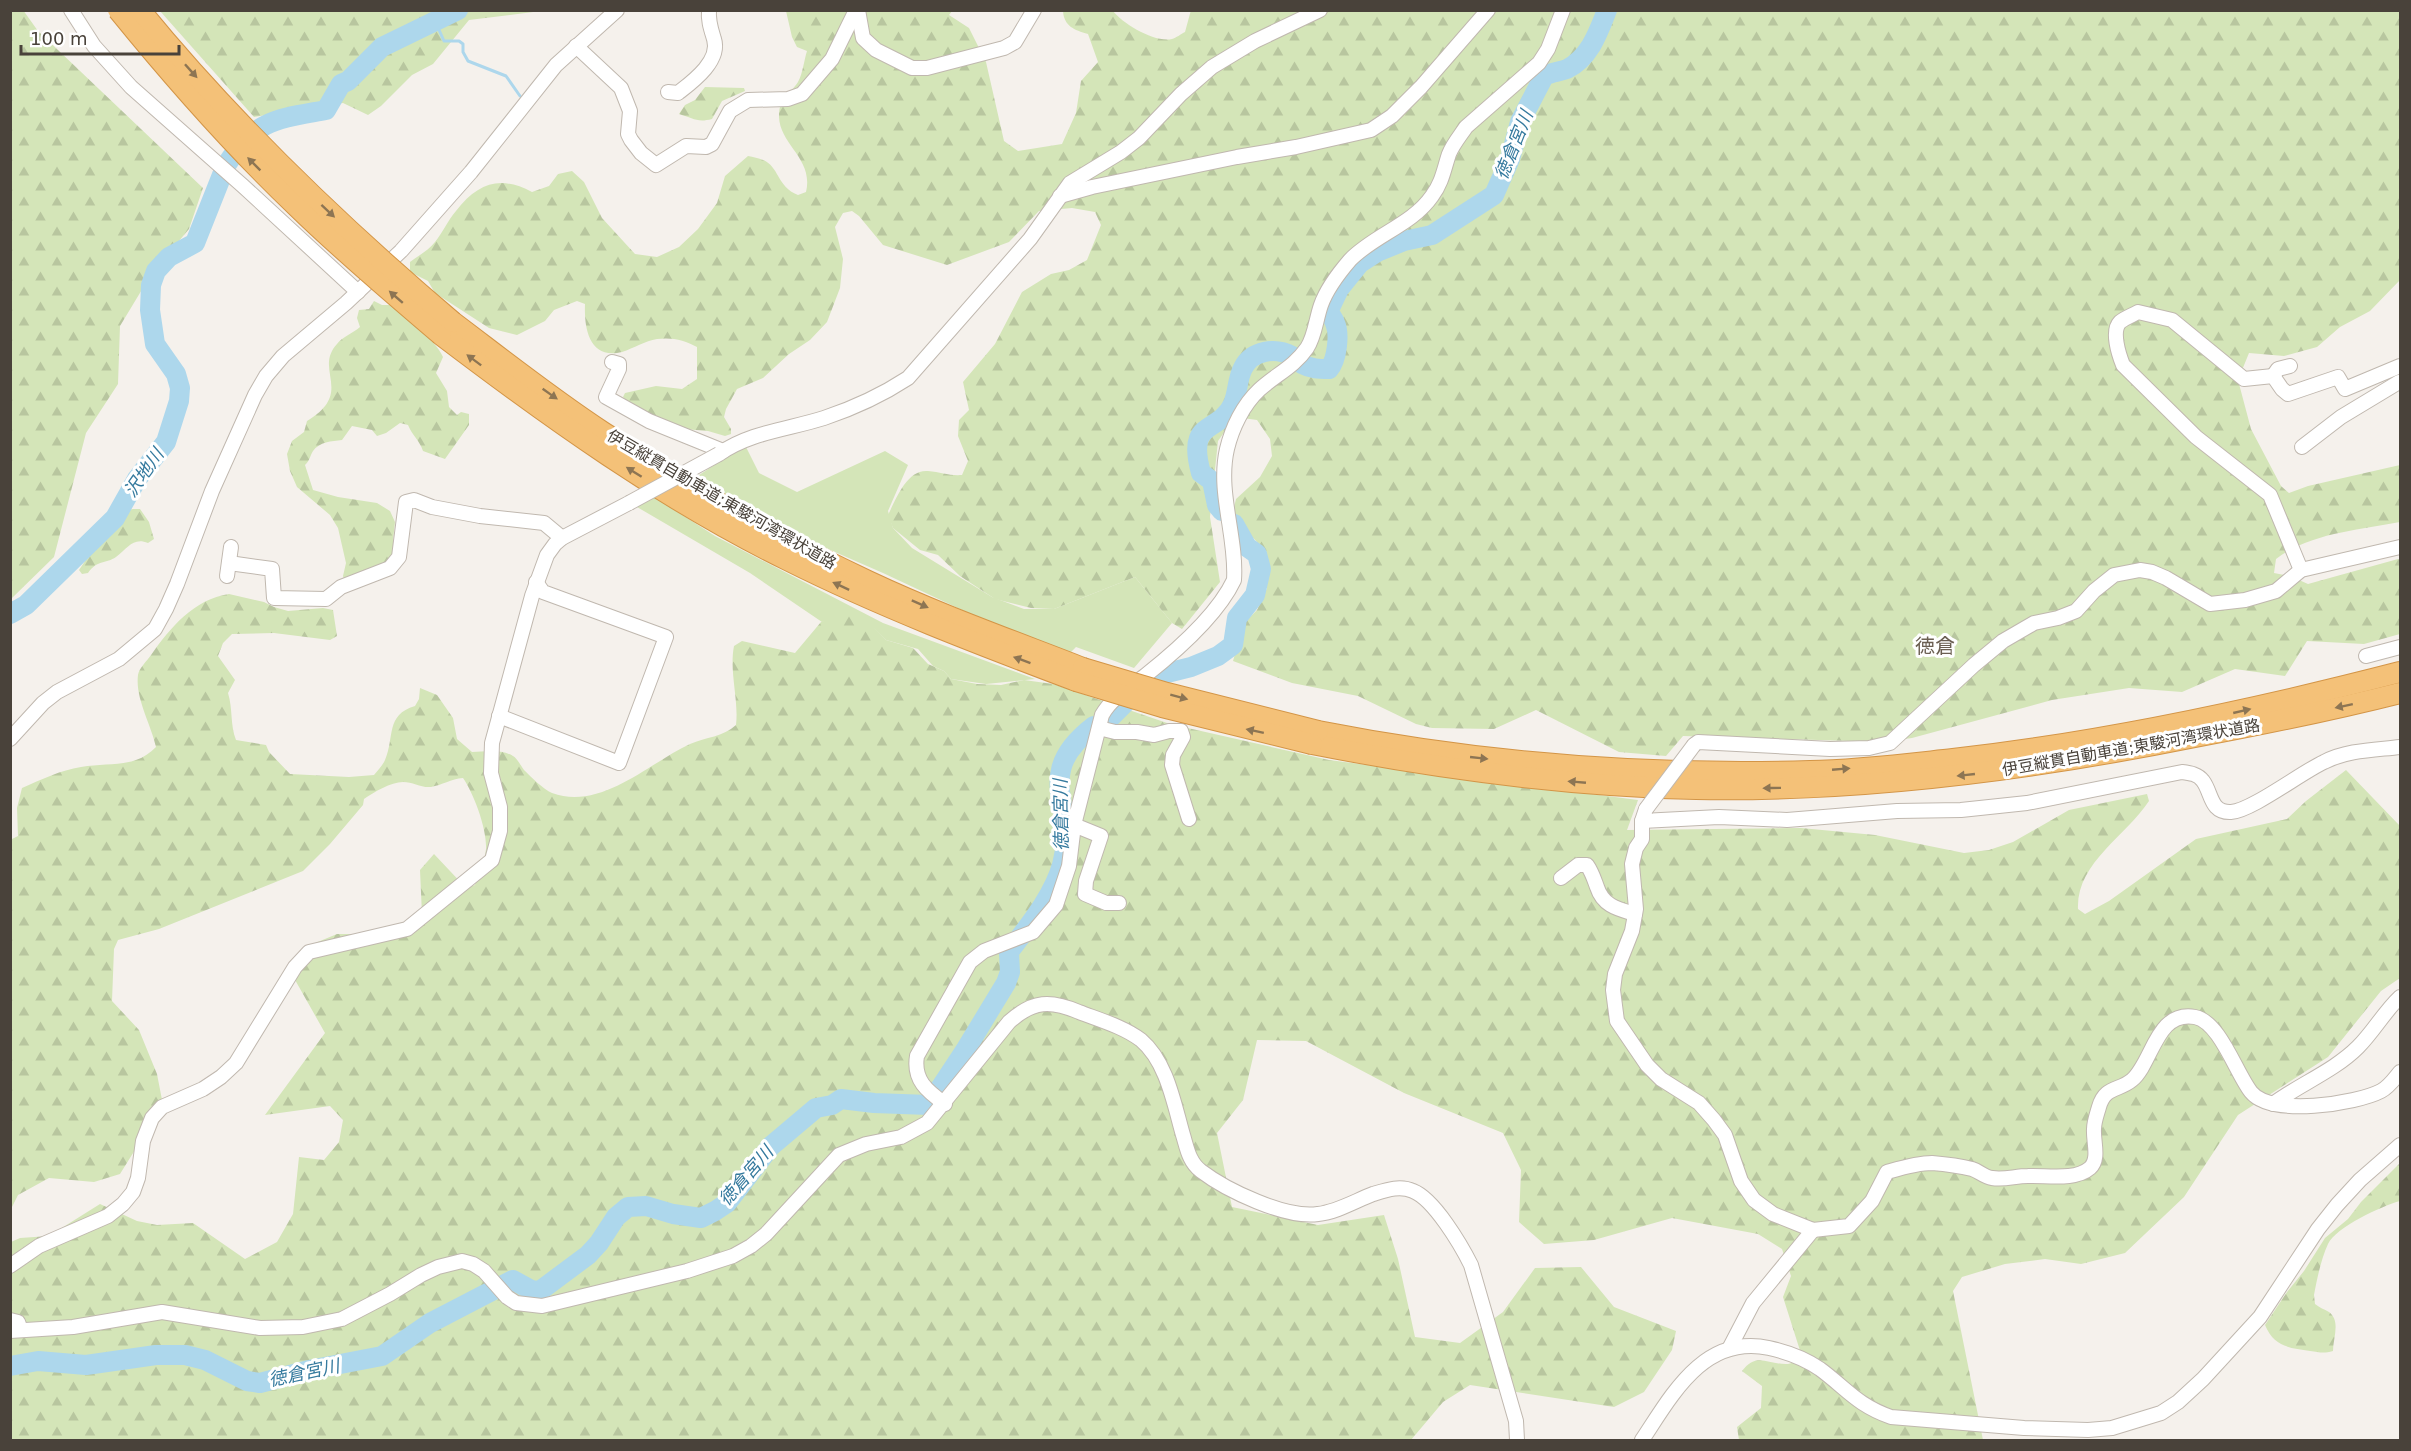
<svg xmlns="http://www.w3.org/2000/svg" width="2411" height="1451" viewBox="0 0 2411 1451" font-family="'DejaVu Sans','Noto Sans JP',sans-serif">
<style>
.grass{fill:#d4e5b8}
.forest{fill:url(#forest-firs)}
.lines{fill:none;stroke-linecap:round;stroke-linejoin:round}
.stream{stroke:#add7ec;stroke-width:3}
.river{stroke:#add7ec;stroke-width:20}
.minor-casing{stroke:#c0b8af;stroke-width:16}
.highway-casing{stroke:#d39547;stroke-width:22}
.minor{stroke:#fff;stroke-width:14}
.highway{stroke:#f4c178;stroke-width:20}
.minor-bridge-casing{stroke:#c0b8af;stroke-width:16;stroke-linecap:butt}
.highway-bridge-casing{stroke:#d39547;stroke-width:22;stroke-linecap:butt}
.minor-bridge{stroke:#fff;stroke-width:14}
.highway-bridge{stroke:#f4c178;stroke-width:20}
.oneway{fill:#8d7553}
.labels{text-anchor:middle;stroke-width:6;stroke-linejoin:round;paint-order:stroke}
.street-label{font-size:16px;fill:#49423a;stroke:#fff}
.water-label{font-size:18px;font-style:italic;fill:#357a9e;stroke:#fff}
.quarter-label{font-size:20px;fill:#6b5f52;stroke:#fff}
</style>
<defs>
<pattern id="forest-firs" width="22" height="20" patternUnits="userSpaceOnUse" patternTransform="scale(1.5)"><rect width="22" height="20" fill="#d4e5b8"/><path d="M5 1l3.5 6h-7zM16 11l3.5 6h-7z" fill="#b8c69f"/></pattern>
</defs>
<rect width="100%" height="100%" fill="#f5f1ec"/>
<!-- grass -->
<g class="grass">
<polygon points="745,445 759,473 797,492 885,451 908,465 888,511 893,528 912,548 992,597 1024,609 1054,609 1135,577 1172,623 1134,668 1076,647 1069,654 1009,632 883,573 812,542 693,479"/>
<polygon points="653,496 715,536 883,623 1035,679 986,684 951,679 944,671 933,666 918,649 886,640 874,628 845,620 822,622 750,573 637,507"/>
</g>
<!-- forest -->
<g class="forest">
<polygon points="23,10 38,31 203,188 189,229 152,273 120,326 118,384 86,433 54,557 11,599 10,11"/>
<path d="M1191,10L2400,11V280L2370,311L2340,327L2317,347L2284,356L2249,353L2238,380L2251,429L2281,486L2289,493L2308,486L2400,465V522C2359,530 2310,533 2276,559L2274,573L2290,576L2308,584L2398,559L2400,560V634L2364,644L2307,641L2285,676L2235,669L2182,692L2129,688L2052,700L1912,738L1882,742L1683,736L1666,756L1619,752L1536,710L1494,729L1432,728L1416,724L1358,696L1292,683L1233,661L1244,623L1257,610L1267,588L1266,571L1257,542L1232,515L1236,499L1260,477L1272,456L1270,439L1257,420L1235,417L1218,441L1210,517L1220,582L1182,629L1172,623L1135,577L1054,609L1031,608L995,599L960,576L938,555L920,550L893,528L888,515C896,499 907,469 928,471C941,472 949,476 962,475L968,461L958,436L959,420L969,410L963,382L995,344L1022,292L1051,274L1069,270L1087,260L1101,225L1095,212L1072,208L1039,211L1009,242L947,265L883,245L859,216L852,211L843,213L835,227L843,259L840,288L827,322L810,340L789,354L763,378L737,389L726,409L724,417L731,429V434L725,436L708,431L684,429L630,405L623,397L625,393L656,386L682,389L697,379V347C685,340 672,337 657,339C645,341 634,348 622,352C589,360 584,328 585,304L577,301L554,310L545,321L517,335L489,328L435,293L428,281L410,272V262C418,256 429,250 435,242C443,232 448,220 456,211C478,183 500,175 532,192L549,186L558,174L572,171L584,182L602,218L635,254L657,257L679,247L698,229L717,203L725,176L748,156C753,157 759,158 763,160C779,166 777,187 798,195L806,192C814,159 780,145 779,117C779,95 790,95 798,82C803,73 804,60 807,51L797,47L792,37L786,11H952L949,15L969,28L986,62L1004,141L1018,151L1062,144L1076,113L1081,81L1098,62L1088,34C1074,30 1064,26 1063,11H1113C1123,24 1155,43 1172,39C1176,38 1181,34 1185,32Z"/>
<polygon points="160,11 541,11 469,20 433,64 412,75 381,106 368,115 343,103 254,117"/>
<path d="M705,87L744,88L745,91L722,101L712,119C697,123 693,118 679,114L685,105L695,100Z"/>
<path d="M374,301L382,305H391C406,320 435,338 443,357L436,373L447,391L449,407L457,415L461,412L469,414V425L445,459L423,451C420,441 412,435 408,425L400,423L386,433L377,436L372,430L352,426L342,440C332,441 319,442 313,451C310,456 310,460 305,465L313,490L338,497L377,503L390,511L395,522L393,540L394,560L345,583L343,576L346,563L338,528L330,515L297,487L290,471L287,454L292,441L304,432L307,421C355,392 313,370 337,344C342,337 353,333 360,327L357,318L359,310L369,309Z"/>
<path d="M133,509H140L149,522L154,539L148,543C133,537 128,548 116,557C106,564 98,559 88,573L82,574L79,570L96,545L110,533L127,510Z"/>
<path d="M229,594L264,602L274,607L288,611L323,608L333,610L337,636L330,640L274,633L232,634L223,643L218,656L235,680L228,693C233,709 230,725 236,740L266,745L269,752L290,774L349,777L374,775C377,771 383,765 385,760C395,737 385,715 415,706L419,699L420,688L437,695L453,718L457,739L472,752C484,752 502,749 513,756C517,758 521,766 524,770C531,777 543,789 552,793C601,811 649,763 690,744C706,737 723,737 736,725C739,699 729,672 734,646L742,641L795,653L821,622L848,614L866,619L886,640L913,648L928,664L944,671L951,679L977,684L1001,685L1024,680L1053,684L1170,724L1329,760L1638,800L1627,830L1801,828L1875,835L1964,853L1989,850L2013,842L2069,810L2147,794L2149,801C2126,836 2076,863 2078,909L2085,914L2109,901L2196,839L2287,819L2306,801L2346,770L2400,826V978L2381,991L2328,1057L2238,1115L2184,1197L2125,1253L2081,1264L2045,1259L2005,1264L1962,1277L1953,1291L1983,1440H1739L1737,1427L1761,1408L1762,1386L1742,1371C1757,1351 1768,1365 1788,1364C1793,1363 1798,1361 1803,1360L1783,1297L1791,1276L1782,1249L1758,1234L1672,1218L1594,1240L1544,1244L1519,1222L1521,1170L1503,1133L1404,1093L1306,1041L1257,1040L1243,1100L1217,1133L1232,1207L1318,1225L1384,1215L1398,1259L1415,1337L1460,1343L1503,1312L1535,1268L1581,1267L1614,1307L1676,1331L1672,1350L1644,1392L1614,1407L1470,1385L1443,1402L1411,1440H11V1242L20,1238L49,1236L100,1204L137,1221L157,1225L193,1223L245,1259L277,1242L293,1214L299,1157L324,1160L339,1142L343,1120L330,1106L265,1115L325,1033L290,971L308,946L337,934H392L422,915L420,870L434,854L466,888L475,885C478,874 485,861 486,849C487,829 474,794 463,778C451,779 442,785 431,787C421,788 413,782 403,782C391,782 374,792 364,799L363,805L330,844L303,871L159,929L118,940L114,949L112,1001L139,1030L157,1074L163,1105L120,1174L94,1182L49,1178L18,1195L11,1209L10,840L18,836L17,808L22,788C40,780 61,770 81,767C109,762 135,769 156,747C151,724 135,698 138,675C139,668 147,661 151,655C170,628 194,599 229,594Z"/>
<path d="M2400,1163V1201C2382,1206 2336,1227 2328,1244C2321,1259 2317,1279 2314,1295L2315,1304C2320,1308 2324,1309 2329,1312C2341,1321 2333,1338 2333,1351C2323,1354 2319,1352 2310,1351C2290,1348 2274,1347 2265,1325L2287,1292L2304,1271L2325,1238L2348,1219L2361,1202Z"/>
</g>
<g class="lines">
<!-- stream -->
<polyline class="stream" points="435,21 444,41 459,41 463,44 463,52 468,61 506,76 520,96"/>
<!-- river -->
<g class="river">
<path d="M227,164C256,119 277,119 326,110L341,84L348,81L382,47L458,10"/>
<path d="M1302,364C1311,369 1319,369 1329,369C1337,360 1340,334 1335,323C1333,317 1330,316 1329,310L1339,289L1360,263L1377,252L1404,241L1432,235L1494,195L1510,159L1520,122L1544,76C1551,72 1559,72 1567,69C1590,57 1598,33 1607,10"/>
<path d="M1222,511L1217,505L1212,481L1201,473C1186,418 1218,435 1233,404C1238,393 1237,379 1243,368C1252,350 1276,347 1292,356"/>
<polyline points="10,614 26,605 115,518 137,479 166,442 179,401 180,388 176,374 155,344 150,310 151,285 156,271 169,257 195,243 222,175"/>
<polyline points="1108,720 1126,702 1163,674 1191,667 1218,656 1233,645 1237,618 1255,595 1261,569 1257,554 1247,547 1234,524"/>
<path d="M10,1366L38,1361L86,1365L156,1355H185L205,1360L247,1381L260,1383L309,1370L382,1356L430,1323L513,1280L533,1291L541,1290L588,1255L599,1243L616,1217L628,1207L646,1206L673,1214L701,1218L715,1211L727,1203L771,1146L816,1108L832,1105L841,1099L874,1103L929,1105L966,1049L1006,983L1010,972L1009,953L1011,949C1030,924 1053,896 1062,865C1078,805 1030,775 1094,726"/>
</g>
<!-- minor casing -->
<g class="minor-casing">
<g id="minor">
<polyline points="71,10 94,46 131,87 243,186 358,292"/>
<polyline points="858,10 863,38 876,50 912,68 927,68 1004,48 1015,42 1034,10"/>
<polyline points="576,46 621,88 630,111 628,134 631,140 641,153 656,165 686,146 706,147 712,144 730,111 748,100 788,99 802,94 832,59 856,10"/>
<path d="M668,92L678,93C692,82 721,61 714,39C711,29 708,21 709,10"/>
<polyline points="1060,196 1092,187 1237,157 1296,147 1371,130 1392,116 1421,87 1488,10"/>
<polyline points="612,362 619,364 619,369 606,397 649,421 723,451"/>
<polyline points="2273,376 2278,369 2290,366"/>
<polyline points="2302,447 2341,417 2399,382"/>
<path d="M719,454C750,432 790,429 824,418C854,408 882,395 908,378L1030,239L1070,183L1121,152L1139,138L1181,94L1212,67L1255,41L1320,10"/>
<polyline points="229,563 272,569 274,598 326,599 341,587 390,568 399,557 406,502 414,500 432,507 480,516 544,523 562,538"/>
<path d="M2301,570L2270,495L2196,437L2123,365C2119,355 2111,331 2120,322C2125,318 2133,315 2138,312L2172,320L2244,379L2273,376L2282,389L2288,394L2338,377L2345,389L2400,366"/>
<polyline points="227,576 231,547"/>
<polyline points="2366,656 2400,647"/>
<polyline points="499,716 619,763 666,637 543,592 536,582"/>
<polyline points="1099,728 1115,732 1137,732 1154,735 1169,731 1181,731 1183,737 1173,755 1172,765 1189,819"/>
<polyline points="10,739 43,703 57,692 119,659 155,629 166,609 177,584 212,491 255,395 266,376 283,356 346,303 401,251 471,172 556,65 617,10"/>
<polyline points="1694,745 1698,742 1830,749 1869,748 1890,743 1974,665 2003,641 2034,623 2058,618 2076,611 2094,591 2114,575 2140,570 2152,572 2166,578 2210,604 2245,600 2276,591 2301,570 2400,547"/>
<path d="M1646,809L1642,821V839L1636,848L1632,864L1636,909L1632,931L1615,974L1613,990L1617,1021L1647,1065L1661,1079L1699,1103L1714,1120L1725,1135L1741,1181L1754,1200L1773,1214L1813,1230L1849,1226L1872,1201L1887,1172C1901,1168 1917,1163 1932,1163C1944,1164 1960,1166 1972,1169C1979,1171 1984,1177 1992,1178C2005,1180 2015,1176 2028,1176C2046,1175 2075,1181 2090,1168C2100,1159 2093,1141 2094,1129C2094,1122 2097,1114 2099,1107C2105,1086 2119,1091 2132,1080C2153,1062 2156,1010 2195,1017C2220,1022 2236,1073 2251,1092C2271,1117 2356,1104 2381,1091C2389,1087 2395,1078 2400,1072"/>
<path d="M1642,821L1719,817L1787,820L1897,811L1961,810L2027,803L2182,772C2190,773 2198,774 2203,781C2212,793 2210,813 2231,812C2251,811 2302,772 2324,762C2347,750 2375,750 2400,747"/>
<polyline points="1074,825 1101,836 1086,881 1085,894 1106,903 1119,903"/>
<path d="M1561,878L1578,865H1587C1592,872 1594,879 1597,887C1603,906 1618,909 1635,914"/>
<path d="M945,1104C927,1091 913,1080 917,1056L970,962L984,951L1033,932L1056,905L1069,866L1074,825L1102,715C1112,697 1131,687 1146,675C1175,652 1218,614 1234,580C1237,537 1217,492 1227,449C1232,428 1243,405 1259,390C1275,375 1294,367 1307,348C1315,336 1316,319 1321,305C1327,288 1338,274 1350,260C1374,235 1412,225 1432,196C1442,183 1444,169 1449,154C1453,144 1460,136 1466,127L1539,63L1548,49L1563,10"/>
<path d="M2273,1104C2300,1084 2334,1071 2358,1047C2374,1031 2384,1012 2400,997"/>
<polyline points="10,1266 39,1246 108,1216 123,1204 133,1192 138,1178 143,1141 152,1118 162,1107 203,1089 221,1077 236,1063 295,967 309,952 407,929 492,860 500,831 500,807 491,773 492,743 532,596 547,555 555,544 562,538 629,503"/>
<polyline points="10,1320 18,1322 21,1330"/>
<path d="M10,1331L73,1327L162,1312L260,1328L303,1327L342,1319L390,1294L421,1275L438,1267L462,1261L473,1264L484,1271L507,1297L516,1303L542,1306L687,1271L733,1256L751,1246L766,1234L839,1155L866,1144L901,1137L927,1123L1009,1022C1033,1000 1051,1000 1079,1012C1100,1020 1124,1027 1141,1040C1167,1062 1174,1104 1183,1135C1187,1148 1189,1162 1201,1171C1226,1190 1286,1219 1318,1214C1337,1212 1355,1201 1373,1194C1386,1190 1400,1185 1413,1191C1434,1199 1461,1245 1471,1265L1516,1421L1517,1440"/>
<polyline points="1729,1349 1753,1303 1813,1230"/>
<path d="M1642,1440C1672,1395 1704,1334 1769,1348C1787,1352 1804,1358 1820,1369C1847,1389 1857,1405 1891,1417L2024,1428L2088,1430L2112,1428L2161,1413L2178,1402L2203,1379L2260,1317L2318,1229L2337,1205L2360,1180L2400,1145"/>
</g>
</g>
<!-- highway casing -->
<g class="highway-casing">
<g id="highway">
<path d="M453,322C502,359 551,398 603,432C688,487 777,538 868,581C938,614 1011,640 1083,668"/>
<path d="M441,335C550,418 663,499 787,560C881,607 978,644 1076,681"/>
<path d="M1318,731C1481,763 1644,776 1810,771C1858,770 1906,764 1953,759C2104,742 2253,710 2400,672"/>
<path d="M1312,744C1439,769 1566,786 1696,789C1864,792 2031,770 2195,737C2264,724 2333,710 2400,693"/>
</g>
</g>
<!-- minor -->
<use href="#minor" class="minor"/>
<!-- highway -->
<use href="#highway" class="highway"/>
<!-- minor-bridge casing -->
<g class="minor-bridge-casing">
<g id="minor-bridge">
<polyline points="629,503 719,454"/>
<polyline points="1646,809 1694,745"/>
</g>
</g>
<!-- highway-bridge casing -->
<g class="highway-bridge-casing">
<g id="highway-bridge">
<path d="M118,10C174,79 233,146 297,207C343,252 392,293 441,335"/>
<path d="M140,10C234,125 340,226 453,322"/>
<polyline points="1083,668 1167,693 1318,731"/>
<polyline points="1076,681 1162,707 1312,744"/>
</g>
</g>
<!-- minor-bridge -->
<use href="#minor-bridge" class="minor-bridge"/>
<!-- highway-bridge -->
<use href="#highway-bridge" class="highway-bridge"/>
</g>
<!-- one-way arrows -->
<defs><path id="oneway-solid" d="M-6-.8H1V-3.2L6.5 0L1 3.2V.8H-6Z" transform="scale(1.5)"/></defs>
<g class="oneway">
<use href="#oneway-solid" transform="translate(191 71) rotate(48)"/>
<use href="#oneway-solid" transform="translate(254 164) rotate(-135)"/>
<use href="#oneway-solid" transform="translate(328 211) rotate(43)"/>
<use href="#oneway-solid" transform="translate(396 297) rotate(-139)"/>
<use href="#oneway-solid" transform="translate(474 360) rotate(-143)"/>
<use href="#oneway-solid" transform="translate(550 394) rotate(35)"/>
<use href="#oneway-solid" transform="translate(634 472) rotate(-148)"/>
<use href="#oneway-solid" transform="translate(841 586) rotate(-155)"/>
<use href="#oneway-solid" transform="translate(920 604) rotate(24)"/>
<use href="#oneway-solid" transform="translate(1022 660) rotate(-160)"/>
<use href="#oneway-solid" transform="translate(1179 697) rotate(15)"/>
<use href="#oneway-solid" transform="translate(2344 706) rotate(168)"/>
<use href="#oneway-solid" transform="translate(2242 711) rotate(-13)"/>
<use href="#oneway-solid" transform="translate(1255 731) rotate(-168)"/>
<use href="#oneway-solid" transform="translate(1479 758) rotate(6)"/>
<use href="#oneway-solid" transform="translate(1841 769) rotate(-5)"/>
<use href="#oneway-solid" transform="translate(1966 775) rotate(174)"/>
<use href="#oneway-solid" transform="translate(1577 782) rotate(-175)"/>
<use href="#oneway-solid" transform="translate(1772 788) rotate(179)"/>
</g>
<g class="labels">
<!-- street labels -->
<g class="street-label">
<text transform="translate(722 499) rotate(30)" y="6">伊豆縦貫自動車道;東駿河湾環状道路</text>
<text transform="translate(2131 747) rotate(-10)" y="6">伊豆縦貫自動車道;東駿河湾環状道路</text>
</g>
<!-- water labels -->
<g class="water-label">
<text transform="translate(1514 145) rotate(-68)" y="6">徳倉宮川</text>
<text transform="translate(144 473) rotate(-55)" y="6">沢地川</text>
<text transform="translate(1061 815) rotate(-91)" y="6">徳倉宮川</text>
<text transform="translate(746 1176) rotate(-49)" y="6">徳倉宮川</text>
<text transform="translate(304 1373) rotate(-12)" y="6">徳倉宮川</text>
</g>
<!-- quarter labels -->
<g class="quarter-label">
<text x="1935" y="653">徳倉</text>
</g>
</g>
<!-- border -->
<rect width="2411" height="1451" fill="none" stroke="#49423a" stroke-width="24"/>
<!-- scale -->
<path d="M21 45v9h158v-9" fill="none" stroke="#49423a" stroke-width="3"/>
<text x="30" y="45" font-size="18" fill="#49423a" stroke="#ffffff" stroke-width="4.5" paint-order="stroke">100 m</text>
</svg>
